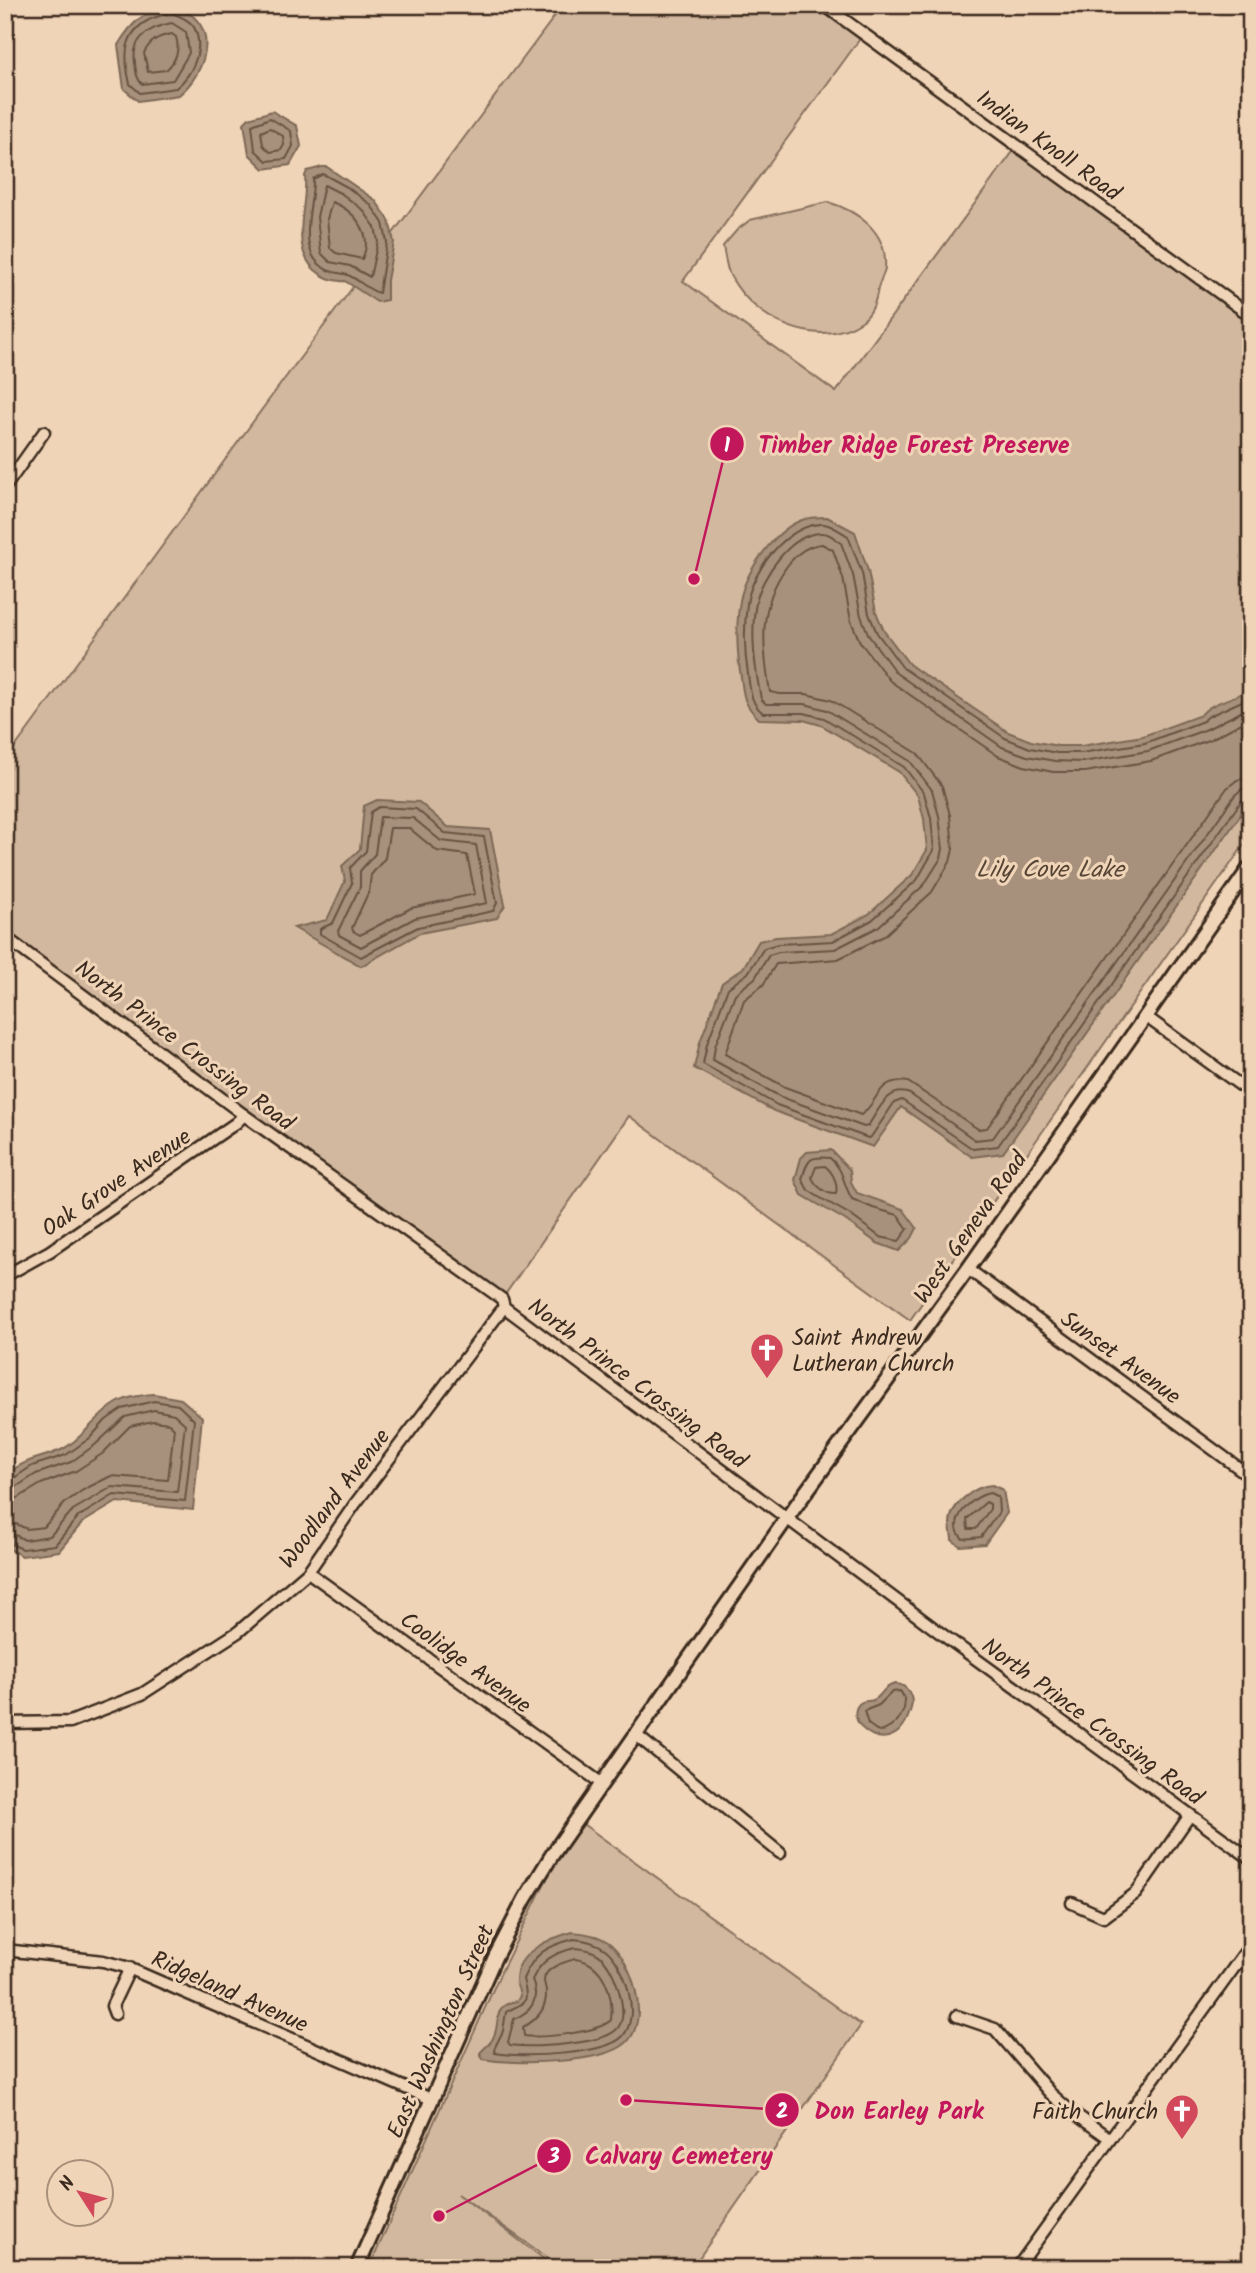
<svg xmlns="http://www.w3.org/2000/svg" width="1256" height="2273" viewBox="0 0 1256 2273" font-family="Kalam,sans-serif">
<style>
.green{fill:#d2b89e;stroke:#86715e;stroke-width:2}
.water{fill:#a8917b;stroke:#7c6856;stroke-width:2}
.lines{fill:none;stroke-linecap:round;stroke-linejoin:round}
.shore{stroke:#675343;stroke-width:2}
.minor-casing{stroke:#3b2a1e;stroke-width:15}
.major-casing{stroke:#3b2a1e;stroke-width:18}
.minor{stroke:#f0d4b7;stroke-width:10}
.major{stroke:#f0d4b7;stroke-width:12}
.labels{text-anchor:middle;stroke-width:6;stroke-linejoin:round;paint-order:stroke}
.street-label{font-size:23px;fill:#3b2a1e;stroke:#f0d4b7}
.poi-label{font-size:23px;fill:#3b2a1e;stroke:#f0d4b7;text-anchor:start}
.water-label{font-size:24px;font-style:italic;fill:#564435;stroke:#f0d4b7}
.leader{fill:none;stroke:#c2185b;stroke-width:2.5}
.callout-dot{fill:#c2185b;stroke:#f0d4b7;stroke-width:2.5}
.mark-label{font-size:21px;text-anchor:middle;font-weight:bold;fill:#fff}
.callout-label{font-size:24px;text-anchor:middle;font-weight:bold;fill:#c2185b;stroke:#f0d4b7;stroke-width:6;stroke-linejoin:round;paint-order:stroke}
</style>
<rect width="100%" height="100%" fill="#f0d4b7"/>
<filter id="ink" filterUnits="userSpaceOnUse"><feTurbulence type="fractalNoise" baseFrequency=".0143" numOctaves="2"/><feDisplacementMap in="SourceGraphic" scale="14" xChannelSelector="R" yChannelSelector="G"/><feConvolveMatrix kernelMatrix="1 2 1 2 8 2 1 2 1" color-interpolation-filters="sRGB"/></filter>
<g filter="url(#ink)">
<!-- green -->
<g class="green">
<polygon points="563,5 820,5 862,36 683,281 836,392 1015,149 1251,324 1251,835 910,1320 629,1116 502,1299 5,937 5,761 271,397"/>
<path d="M828,202C858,211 888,232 885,268C884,274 880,281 878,288C876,300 873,313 862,321C818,351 754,320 731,277C726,269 725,256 723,246L737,230L750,220Z"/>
<polygon points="576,1819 861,2025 692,2268 562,2268 458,2194 556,2268 369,2268 500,1974"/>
</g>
<!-- water -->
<g class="water">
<path d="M174,7C181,10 188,12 194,17C218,40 200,78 179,95L138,101L124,89L118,45C133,20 144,11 174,7Z"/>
<polygon points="272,111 297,126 301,146 290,165 264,169 249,154 244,123 249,118"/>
<path d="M322,167H327L375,200L389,220L394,242L387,280V300L377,302L345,281C334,282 323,277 315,270C289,246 308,206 305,176L307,171Z"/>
<path d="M827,517L855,532L868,571L876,612L884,631L909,664L917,670L1008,732L1031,741L1058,746H1081L1143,736L1201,715C1211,701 1236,699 1251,688V800L1003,1153L972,1157L901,1107L873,1147L774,1111L694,1068L700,1042L722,983L743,968L759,941L776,937L831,934L854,922L869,914L912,875L927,850L924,819L918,796L899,772L821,725L803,720L759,719C741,702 744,694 740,671C737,649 736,623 740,601C745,572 776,527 805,519C812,517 820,517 827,517Z"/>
<polygon points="377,800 419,802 448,827 490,830 505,905 497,918 420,933 361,966 294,928 327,920 345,881 342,866 360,849 364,806"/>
<polygon points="831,1150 850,1170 851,1182 857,1193 903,1209 917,1228 912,1238 899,1251 877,1243 845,1220 814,1202 802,1195 795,1180 801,1158 807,1152"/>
<path d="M154,1394L181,1399L202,1417L193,1510L117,1502L82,1523L59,1551L22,1556L5,1547V1478C19,1459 43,1459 63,1449C84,1438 96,1415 117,1403C127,1397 142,1395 154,1394Z"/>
<path d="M992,1485L1003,1490L1007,1513L985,1544L960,1546L952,1540C952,1535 950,1529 950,1524C950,1504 975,1486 992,1485Z"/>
<path d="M896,1684C908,1685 914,1697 911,1708C895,1767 841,1723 859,1704C864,1699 870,1703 875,1699C884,1694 882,1687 896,1684Z"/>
<path d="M573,1932C585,1933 598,1935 608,1942C633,1961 651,2020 626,2043C603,2064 513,2065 483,2059L480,2053C483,2049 489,2045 492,2040C503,2022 489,2006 517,2001L520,1996C520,1991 516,1986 516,1980C516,1952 550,1938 573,1932Z"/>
</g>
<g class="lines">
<!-- shore -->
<g class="shore">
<path d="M170,12C178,16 189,19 194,27C205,48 193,74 176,88L140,93L130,84C124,59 122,34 149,20C156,16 163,16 170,12Z"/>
<path d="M172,23L186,32L189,53L173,80L142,84C136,78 136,71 135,63C131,38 150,27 172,23Z"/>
<path d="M172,34L176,37C180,50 176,61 166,70L148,72L144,53C150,41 158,36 172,34Z"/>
<polygon points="270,118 291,131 293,146 286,159 267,161 255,150 252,125"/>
<polygon points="270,128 283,136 284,145 281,150 270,152 263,145 261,132"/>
<path d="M323,174L347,187L370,204L383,223L387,242L379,293C368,290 360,281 350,276C342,272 332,274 324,268C295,249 314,206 313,179Z"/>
<polygon points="324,185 342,194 363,210 375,227 378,241 370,277 350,266 330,262 321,253 317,217"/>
<path d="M332,202C356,211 374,235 362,259L336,253L330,248L327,219Z"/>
<path d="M1251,697L1209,716L1203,721L1145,743L1081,753H1057L1030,748L1005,738L903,668L877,633L869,614L862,573L848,536C841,532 832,525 824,524C788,522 751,572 747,604C744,627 744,651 748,674C750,689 750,703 763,713H804L824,718L904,767L924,793L931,818L934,850L917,880L872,920L833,941L778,944L764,948L748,973L728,988L707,1044L703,1064L777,1105L868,1138L871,1137L894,1103L902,1100L973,1149L998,1146L1242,800L1251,797"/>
<path d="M1251,707L1207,729L1148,751L1083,762L1055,761L1027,756L1002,747L896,673L869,636L861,616L853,575L841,543C836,539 829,533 823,533C792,531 761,577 756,603C750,634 755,668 761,699L766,704H805L827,710L910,761L932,790L939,816L943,849L941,858L924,885L878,927L835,949L779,952L769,955L755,978L735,994L715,1046L713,1060L781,1097L864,1127L868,1126C878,1111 888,1085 910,1094L975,1140L993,1138L1235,795L1242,789L1251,788"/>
<path d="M1251,718L1211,739L1151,761L1085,772H1053L1024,766L998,756L890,681L860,642L851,621L843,578L833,550L822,544C807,545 796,554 787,566C758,606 762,646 770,692L780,694H806L831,700L917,753L942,786L950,815L953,849L950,862L932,892L884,936L838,959L776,964L763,985L744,1000L725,1054L785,1087L861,1115C879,1102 877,1077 908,1082L978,1129L987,1128L1227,788L1237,780L1251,777"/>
<polygon points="379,807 416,809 445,833 484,837 497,903 493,911 418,927 361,957 320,934 320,929 333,923 352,883 350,868 366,851 371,812"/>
<polygon points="380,817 413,818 441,841 476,845 487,903 415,918 361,947 339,935 338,931 360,887 360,871 375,854"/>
<polygon points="390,828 409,828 437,851 467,855 475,894 411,908 360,935 353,931 352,928 369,891 371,875 385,858"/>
<path d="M830,1158C845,1171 842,1183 852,1199L873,1208L898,1215L908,1229L899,1241L880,1237L849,1214L817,1196L808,1190L802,1179C808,1159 809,1156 830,1158Z"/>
<path d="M816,1167L825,1166C834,1173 838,1185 836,1194C827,1195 815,1186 812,1177Z"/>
<polyline points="5,1481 11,1480 32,1466 66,1455 90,1438 106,1420 122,1409 154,1401 178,1405 194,1420 185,1501 114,1495 78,1517 55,1545 23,1549 5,1542"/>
<polyline points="5,1490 16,1487 36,1474 71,1462 95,1445 125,1417 154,1410 174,1414 185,1424 177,1492 112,1487 73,1510 50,1536 25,1540 13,1534 5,1533"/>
<path d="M990,1493L998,1497L999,1512L981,1537L963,1539C945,1521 972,1496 990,1493Z"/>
<polyline points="5,1500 18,1498 41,1484 76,1471 102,1454 130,1426 153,1421 169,1423 174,1428 168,1480 111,1476 83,1490 66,1502 44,1527 27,1529 16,1524 5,1523"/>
<polygon points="986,1502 990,1504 990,1509 976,1529 968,1529 967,1519"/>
<path d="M892,1692L900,1691C913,1706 896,1729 879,1732L868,1724L864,1711L879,1705Z"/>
<path d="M574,1939C585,1940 596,1942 605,1949C625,1964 642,2017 622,2037C604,2055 520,2058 495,2053L494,2049L503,2031L506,2012C525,2001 530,2006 523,1979C534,1953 547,1946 574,1939Z"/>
<path d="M575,1948C586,1949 597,1951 604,1960C616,1973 631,2017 616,2030C600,2045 531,2048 510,2045L508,2042L514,2019C532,2011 540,2000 532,1980C541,1960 554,1953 575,1948Z"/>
<path d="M575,1959C604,1962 614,1995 611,2020C598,2033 542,2038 524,2036L523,2027C537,2020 547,2008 546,1991C546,1988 544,1984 544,1980C545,1967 565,1962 575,1959Z"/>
</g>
<!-- minor casing -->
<g class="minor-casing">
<g id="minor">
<polyline points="824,5 1251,316"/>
<polyline points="5,487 44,432"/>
<polyline points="5,937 244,1115 502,1299 504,1307 943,1635 1251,1859"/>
<polyline points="1145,1016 1251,1093"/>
<polyline points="968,1269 1251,1477"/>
<polyline points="5,1276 50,1251 236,1123 244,1115"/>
<polyline points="308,1572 601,1783"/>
<polyline points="5,1723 70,1722 142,1694 238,1632 308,1572 355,1504 504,1307"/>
<polyline points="635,1734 780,1853"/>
<polyline points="1072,1903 1104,1917 1136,1893 1190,1815"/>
<polyline points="5,1950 103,1961 126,1967 431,2099"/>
<polyline points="115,2014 112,2006 130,1968"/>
<polyline points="957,2016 995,2029 1050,2093 1068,2109 1109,2138"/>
<polyline points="1017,2268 1251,1944"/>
</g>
</g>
<!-- major casing -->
<g class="major-casing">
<polyline id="major" points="357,2268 495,1957 525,1899 552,1855 787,1518 968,1269 1251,866"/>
</g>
<!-- minor -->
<use href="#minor" class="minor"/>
<!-- major -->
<use href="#major" class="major"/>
</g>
</g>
<!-- icons -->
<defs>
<g id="church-pin" transform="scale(1.75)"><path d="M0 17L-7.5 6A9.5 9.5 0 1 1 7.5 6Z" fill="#d1495b" stroke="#f0d4b7"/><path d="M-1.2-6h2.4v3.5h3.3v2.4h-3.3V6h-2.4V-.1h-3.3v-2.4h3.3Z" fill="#fff"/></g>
</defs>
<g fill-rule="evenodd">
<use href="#church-pin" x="767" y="1350"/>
<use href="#church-pin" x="1182" y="2111"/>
</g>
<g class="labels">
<!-- street labels -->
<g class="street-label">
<text transform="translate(1049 145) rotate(36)" y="8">Indian Knoll Road</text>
<text transform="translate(185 1045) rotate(37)" y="8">North Prince Crossing Road</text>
<text transform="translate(116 1182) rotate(-34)" y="8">Oak Grove Avenue</text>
<text transform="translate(970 1227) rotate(-55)" y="8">West Geneva Road</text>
<text transform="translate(1121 1357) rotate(36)" y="8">Sunset Avenue</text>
<text transform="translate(638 1383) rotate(37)" y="8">North Prince Crossing Road</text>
<text transform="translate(334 1498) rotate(-53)" y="8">Woodland Avenue</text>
<text transform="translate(466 1662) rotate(36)" y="8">Coolidge Avenue</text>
<text transform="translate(1093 1721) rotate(36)" y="8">North Prince Crossing Road</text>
<text transform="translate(230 1991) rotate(24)" y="8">Ridgeland Avenue</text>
<text transform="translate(440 2031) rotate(-66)" y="8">East Washington Street</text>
</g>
<!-- poi labels -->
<g class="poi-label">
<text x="792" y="1345">Saint Andrew<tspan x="792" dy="26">Lutheran Church</tspan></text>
<text x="1158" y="2119" text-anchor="end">Faith Church</text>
</g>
<!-- water labels -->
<g class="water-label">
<text x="1050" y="877">Lily Cove Lake</text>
</g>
</g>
<!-- callouts -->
<path class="leader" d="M694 579L727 444M626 2100L782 2110M439 2216L554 2156"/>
<g class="callout-dot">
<circle cx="694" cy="579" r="7"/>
<circle cx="626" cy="2100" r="7"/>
<circle cx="439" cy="2216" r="7"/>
<circle cx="727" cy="444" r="18"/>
<circle cx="782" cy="2110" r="18"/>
<circle cx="554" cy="2156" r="18"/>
</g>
<g class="mark-label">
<text x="727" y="452">1</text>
<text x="782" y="2118">2</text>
<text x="554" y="2163">3</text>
</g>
<g class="callout-label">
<text x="914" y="453">Timber Ridge Forest Preserve</text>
<text x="899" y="2119">Don Earley Park</text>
<text x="679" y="2164">Calvary Cemetery</text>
</g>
<!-- margin -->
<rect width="1256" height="2273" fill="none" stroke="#f0d4b7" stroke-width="28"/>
<rect x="14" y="14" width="1228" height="2245" fill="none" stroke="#3b2a1e" stroke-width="2.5" filter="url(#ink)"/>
<!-- north arrow -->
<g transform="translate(80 2193) rotate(306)"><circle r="33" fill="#f0d4b7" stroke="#a8907a" stroke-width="2"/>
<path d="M0-5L12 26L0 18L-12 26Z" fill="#d1495b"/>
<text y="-10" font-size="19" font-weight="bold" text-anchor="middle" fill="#3b2a1e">N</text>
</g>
</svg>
